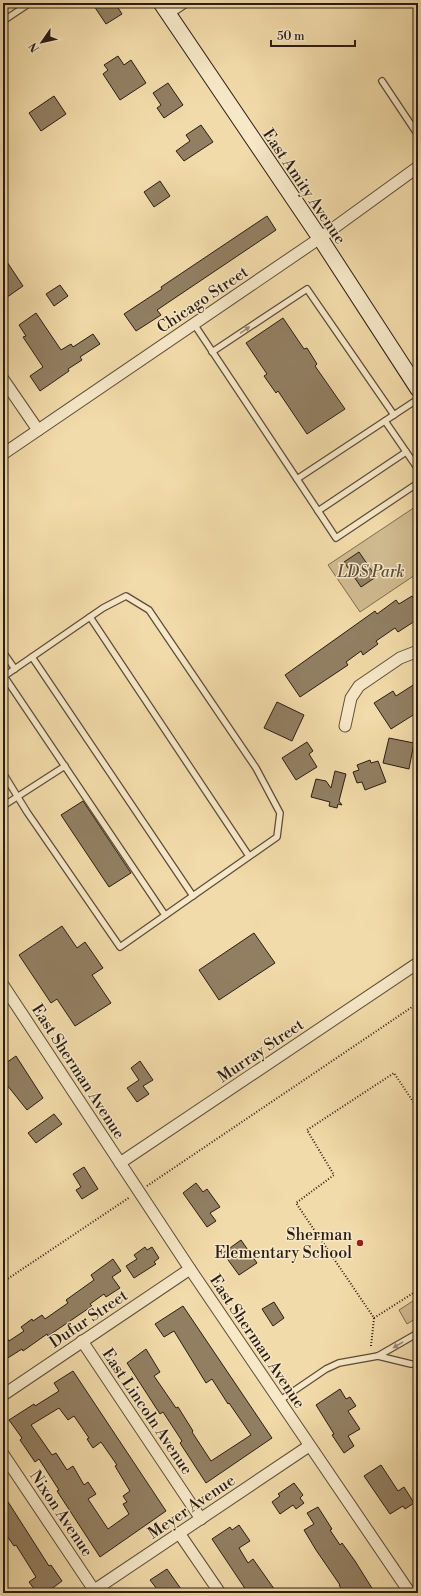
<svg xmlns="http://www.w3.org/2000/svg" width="421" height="1596" viewBox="0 0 421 1596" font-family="'Libre Bodoni',serif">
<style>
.green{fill:#d0bb90;stroke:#7e6c52}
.building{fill:#927f62;stroke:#2b1c13;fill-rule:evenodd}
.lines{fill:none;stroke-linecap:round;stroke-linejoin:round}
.service-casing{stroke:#5d4c39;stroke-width:8}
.minor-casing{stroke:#5d4c39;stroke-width:13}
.secondary-casing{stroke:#2b1c13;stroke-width:17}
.path{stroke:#2b1c13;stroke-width:2;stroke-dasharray:1 2;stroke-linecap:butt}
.service{stroke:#f7e8c8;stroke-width:5.5}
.minor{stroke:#f7e8c8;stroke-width:11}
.secondary{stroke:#f7e8c8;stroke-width:15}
.oneway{fill:#9b8c77}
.poi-dot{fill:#8f2418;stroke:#f7e8c8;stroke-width:1.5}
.labels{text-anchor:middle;stroke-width:3;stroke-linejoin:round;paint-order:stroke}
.street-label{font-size:16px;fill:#2b1c13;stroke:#f7e8c8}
.park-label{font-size:16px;font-style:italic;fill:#5d4c38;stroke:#f7e8c8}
.poi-label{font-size:16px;fill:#2b1c13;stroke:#f7e8c8;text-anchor:end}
</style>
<rect width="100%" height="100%" fill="#f2dbaa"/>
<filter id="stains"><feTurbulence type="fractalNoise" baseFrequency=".005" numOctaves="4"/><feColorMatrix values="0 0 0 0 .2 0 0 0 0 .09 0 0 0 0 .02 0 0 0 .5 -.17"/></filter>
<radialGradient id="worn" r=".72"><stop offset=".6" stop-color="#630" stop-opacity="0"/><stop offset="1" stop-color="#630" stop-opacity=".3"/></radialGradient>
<!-- green -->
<g class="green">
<polygon points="418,505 418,573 360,612 328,565"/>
<polygon points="416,1299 418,1302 418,1317 407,1324 399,1310"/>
</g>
<!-- building -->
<g class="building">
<polygon points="92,3 115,3 122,14 106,24"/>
<polygon points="118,56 124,65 131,60 146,83 120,100 103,74 108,70 104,65"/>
<polygon points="168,83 183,105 164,118 157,108 161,105 153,93"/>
<polygon points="54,96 66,114 41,131 29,113"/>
<polygon points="201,125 213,142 184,161 176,151 190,141 186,135"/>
<polygon points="160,181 170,196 154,207 144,192"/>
<polygon points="267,216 276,230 157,310 161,315 136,331 124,314 162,289 161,287"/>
<polygon points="3,256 23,286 3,300"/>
<polygon points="60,285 68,296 54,306 46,294"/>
<polygon points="36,313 61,350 71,344 73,347 93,334 100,344 80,357 82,360 68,369 69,371 40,391 30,376 43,367 23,337 26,336 19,325"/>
<polygon points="283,318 304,349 307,348 317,364 315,366 345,409 307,434 278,391 276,393 264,376 267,374 246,343"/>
<polygon points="359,552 376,577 361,587 344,562"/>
<polygon points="412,596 418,605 418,619 398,632 395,628 376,641 378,644 363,655 361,651 346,662 348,665 300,697 285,675 375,611 377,614 396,600 399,604"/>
<polygon points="418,682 418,712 391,729 374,703 393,691 396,696"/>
<polygon points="277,702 304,715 292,741 264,728"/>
<polygon points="389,738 414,743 409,769 383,763"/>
<polygon points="307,742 313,751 309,754 317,767 296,780 282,758"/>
<polygon points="370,760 371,763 378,761 386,782 365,790 362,782 357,783 353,772 359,770 357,765"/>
<polygon points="335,771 346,774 339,801 342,805 338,804 337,808 329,806 330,802 311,797 316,779 326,781 331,788"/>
<polygon points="83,801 131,873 109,887 61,815"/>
<polygon points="62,926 77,948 85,942 103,968 92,975 111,1003 75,1026 57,999 51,1003 19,955"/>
<polygon points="254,933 275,963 219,1000 199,970"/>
<polygon points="16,1056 43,1098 27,1110 3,1080 3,1065"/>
<polygon points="140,1061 153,1080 143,1086 149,1094 137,1102 127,1088 139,1080 131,1068"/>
<polygon points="54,1114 62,1124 36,1143 28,1133"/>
<polygon points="84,1167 98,1189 82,1199 76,1190 81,1187 73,1174"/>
<polygon points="196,1183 203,1192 207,1189 220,1207 210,1213 216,1221 207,1227 183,1193"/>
<polygon points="241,1240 257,1263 239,1275 223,1253"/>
<polygon points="145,1247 147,1250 152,1247 159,1258 154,1262 156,1264 134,1278 126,1266 137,1259 134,1255"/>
<polygon points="113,1259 121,1271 112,1277 120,1288 106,1297 104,1294 90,1304 92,1306 48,1336 47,1334 23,1351 22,1349 3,1361 3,1332 9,1341 24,1331 21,1327 32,1319 33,1321 42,1315 45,1319 68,1303 66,1300 94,1280 91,1275"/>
<polygon points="274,1302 284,1318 273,1326 262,1309"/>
<polygon points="183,1306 272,1438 206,1483 180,1443 182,1441 163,1412 160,1414 127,1363 146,1349 160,1372 154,1376 176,1408 178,1407 193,1431 192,1432 211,1461 251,1435 229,1403 228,1404 212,1379 206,1383 174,1331 164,1337 155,1324"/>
<path d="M73,1371L166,1511L100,1557L57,1491L59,1490L39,1459L35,1462L20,1440L22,1438L9,1420L34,1404L35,1406L59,1391L54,1383ZM59,1408L68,1420L74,1416L89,1438L87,1439L93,1448L101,1442L117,1465L115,1466L130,1491L123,1496L127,1502L123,1504L129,1514L108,1529L88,1499L96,1494L88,1482L84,1485L73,1466L67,1470L56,1453L52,1455L31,1425Z"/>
<polygon points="340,1389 346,1399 350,1397 356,1406 348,1411 360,1429 348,1436 354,1446 344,1453 332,1435 334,1434 316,1405"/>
<polygon points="381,1465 398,1491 404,1487 414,1503 405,1509 403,1506 390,1514 364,1476"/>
<polygon points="294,1483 303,1495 300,1498 304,1503 296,1509 293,1505 280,1514 272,1502 280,1496 278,1494"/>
<polygon points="3,1494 49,1566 51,1565 62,1581 46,1593 37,1593 29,1582 36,1577 16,1545 14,1546 3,1530"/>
<polygon points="318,1507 332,1529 330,1530 340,1545 342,1543 355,1561 375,1593 344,1593 339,1585 340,1585 316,1550 304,1530 314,1524 307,1513"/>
<polygon points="239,1525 250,1541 239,1548 248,1563 253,1559 277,1593 248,1593 212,1539 230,1527 232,1530"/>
<polygon points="167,1569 181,1589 176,1593 160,1593 150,1580"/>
</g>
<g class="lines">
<!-- service casing -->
<g class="service-casing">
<g id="service">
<polyline points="3,21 30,3"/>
<polyline points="382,81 418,135"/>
<polyline points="194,324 297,479 418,399"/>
<polyline points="212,352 307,289 394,415"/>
<polyline points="385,421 418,469"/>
<polyline points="297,479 336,538 418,483"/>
<polyline points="318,511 406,452"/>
<polyline points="90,617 249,856"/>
<polyline points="3,652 15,669"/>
<polyline points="32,657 193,896"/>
<polyline points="4,676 165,915"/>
<polyline points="3,677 103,608 126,596 149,610 256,768 280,813 277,837 120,947 27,812 3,773"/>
<polyline points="3,806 65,766"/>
<polyline points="378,1356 411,1364 418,1364"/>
<polyline points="279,1401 326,1369 339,1363 378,1356 418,1333"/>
</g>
</g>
<!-- minor casing -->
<g class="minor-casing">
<g id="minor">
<polyline points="168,13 183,3"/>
<polyline points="3,379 38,430"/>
<polyline points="3,454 320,238 418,167"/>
<polyline points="345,726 351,698 359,686 400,658 418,651"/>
<polyline points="3,985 190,1269 410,1593"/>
<polyline points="120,1163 418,963"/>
<polyline points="82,1341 201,1519"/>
<polyline points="3,1395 190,1269"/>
<polyline points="3,1454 94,1590"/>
<polyline points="179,1533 220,1593"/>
<polyline points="90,1593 309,1446"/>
</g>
</g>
<!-- secondary casing -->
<g class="secondary-casing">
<polyline id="secondary" points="161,3 320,238 418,389"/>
</g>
<!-- path -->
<g class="path">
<polyline points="147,1186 418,1003"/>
<polyline points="3,1282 130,1197"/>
<polyline points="374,1318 418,1290"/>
<polyline points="371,1346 374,1318 296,1203 334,1175 307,1130 394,1073 418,1109"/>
</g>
<!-- service -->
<use href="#service" class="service"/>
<!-- minor -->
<use href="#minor" class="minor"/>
<!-- secondary -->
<use href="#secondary" class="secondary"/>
</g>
<!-- one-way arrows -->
<defs><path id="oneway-solid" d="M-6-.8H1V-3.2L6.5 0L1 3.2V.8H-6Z"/></defs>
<g class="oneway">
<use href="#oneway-solid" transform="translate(245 330) rotate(-34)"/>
<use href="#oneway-solid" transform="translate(398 1345) rotate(149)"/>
</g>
<!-- markers -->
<circle class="poi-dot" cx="360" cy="1243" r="4"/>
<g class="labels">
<!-- street labels -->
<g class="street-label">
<text transform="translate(305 186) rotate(56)" y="6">East Amity Avenue</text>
<text transform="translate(202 299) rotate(-34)" y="6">Chicago Street</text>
<text transform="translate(260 1050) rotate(-34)" y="6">Murray Street</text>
<text transform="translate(79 1071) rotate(57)" y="6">East Sherman Avenue</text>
<text transform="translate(88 1318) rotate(-34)" y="6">Dufur Street</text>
<text transform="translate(258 1341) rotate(56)" y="6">East Sherman Avenue</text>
<text transform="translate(148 1411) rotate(56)" y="6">East Lincoln Avenue</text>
<text transform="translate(191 1506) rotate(-34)" y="6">Meyer Avenue</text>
<text transform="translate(62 1513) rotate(56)" y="6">Nixon Avenue</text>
</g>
<!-- park labels -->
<g class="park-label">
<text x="371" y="577">LDS Park</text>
</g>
<!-- poi labels -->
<g class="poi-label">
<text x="352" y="1240">Sherman<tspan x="352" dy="18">Elementary School</tspan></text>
</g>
</g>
<!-- margin -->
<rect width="421" height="1596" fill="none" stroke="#f2dbaa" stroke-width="16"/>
<rect x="4" y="4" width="413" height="1588" fill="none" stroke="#2b1c13" stroke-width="2"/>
<rect x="8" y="8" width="405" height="1580" fill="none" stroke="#2b1c13"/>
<!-- north arrow -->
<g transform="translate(42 42) rotate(236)" stroke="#f7e8c8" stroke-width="3" paint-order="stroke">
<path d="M0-3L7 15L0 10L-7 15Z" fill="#2b1c13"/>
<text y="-6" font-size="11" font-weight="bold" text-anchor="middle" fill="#2b1c13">N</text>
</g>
<!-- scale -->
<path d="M271 40v6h84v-6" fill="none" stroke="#2b1c13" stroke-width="2"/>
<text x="277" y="40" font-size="12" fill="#2b1c13" stroke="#f7e8c8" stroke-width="3" paint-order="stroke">50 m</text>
<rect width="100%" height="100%" filter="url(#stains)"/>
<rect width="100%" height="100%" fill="url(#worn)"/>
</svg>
